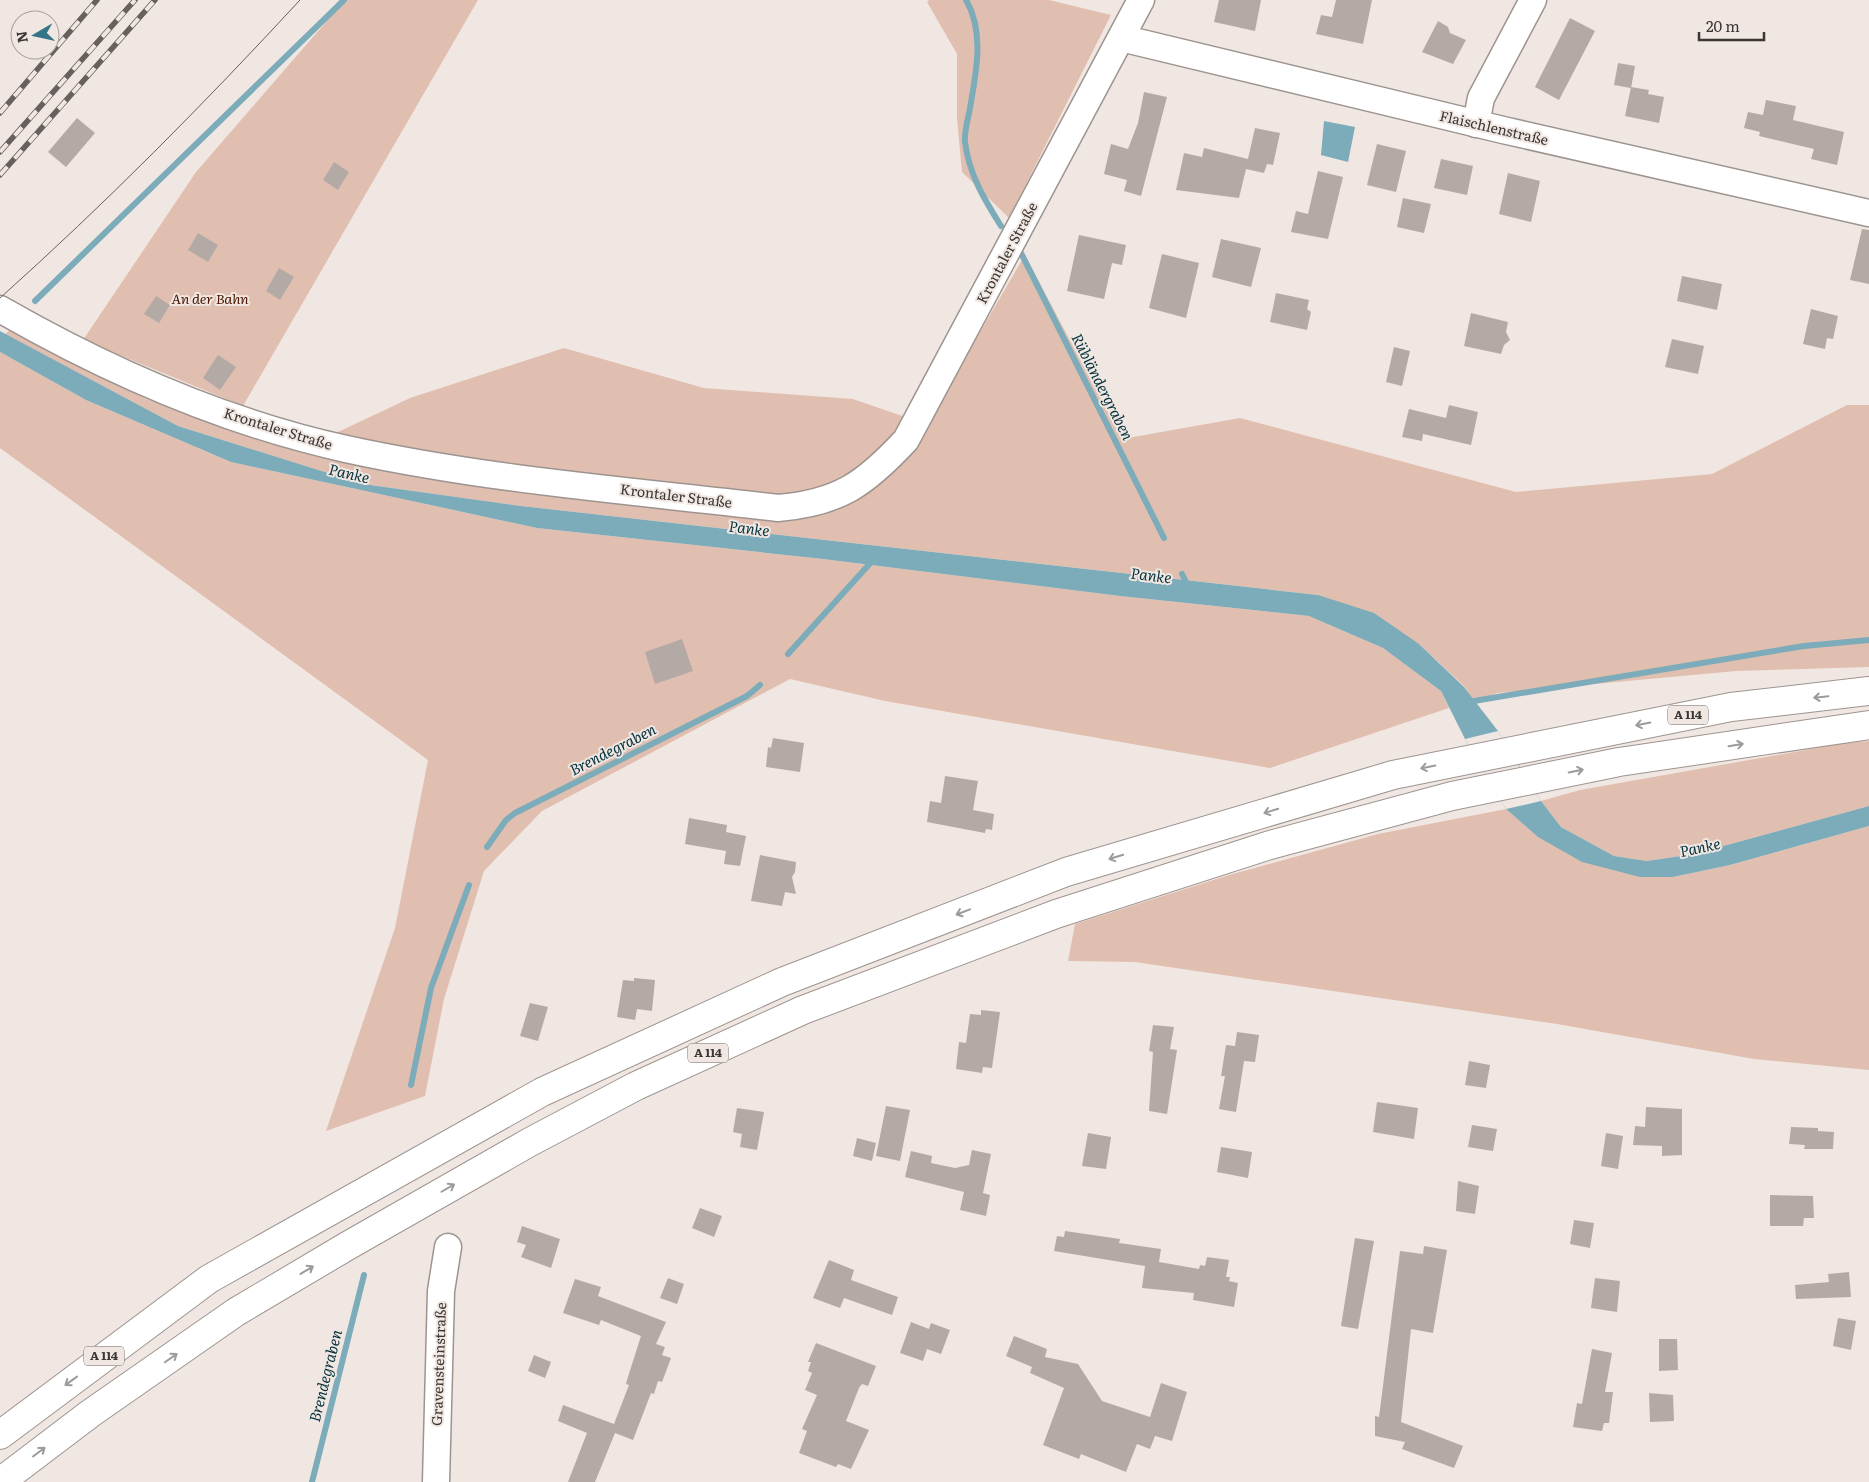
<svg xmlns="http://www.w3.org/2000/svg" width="1869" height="1482" viewBox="0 0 1869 1482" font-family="Literata,serif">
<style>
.green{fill:#e1bfb0}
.water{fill:#7cabba}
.pier{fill:#f1e7e2}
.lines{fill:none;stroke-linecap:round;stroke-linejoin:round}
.stream{stroke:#7cabba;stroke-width:6}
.building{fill:#b3aaa6}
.minor-casing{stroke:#9d9490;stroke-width:29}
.motorway-casing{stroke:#9d9490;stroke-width:30}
.minor{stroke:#fff;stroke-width:26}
.motorway{stroke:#fff;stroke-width:28}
.tram{stroke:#66605e;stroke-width:1}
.rail-casing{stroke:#66605e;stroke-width:5.5}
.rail{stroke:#f1e7e2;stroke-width:4;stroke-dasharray:11;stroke-linecap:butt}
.oneway{stroke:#9c9a9a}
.labels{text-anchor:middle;stroke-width:4;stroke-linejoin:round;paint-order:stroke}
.shield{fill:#f1e7e2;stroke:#716b68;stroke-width:1}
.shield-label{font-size:12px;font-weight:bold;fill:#3a3634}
.street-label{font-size:14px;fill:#3a3634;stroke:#f1e7e2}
.park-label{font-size:14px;font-style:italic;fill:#4a1800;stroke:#f1e7e2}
.water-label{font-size:15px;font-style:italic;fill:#03313d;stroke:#f1e7e2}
</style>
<rect width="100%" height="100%" fill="#f1e7e2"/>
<!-- green -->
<g class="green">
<polygon points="345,0 478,0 243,406 83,340 196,172"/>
<polygon points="929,0 1049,0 1111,15 1009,218 962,172 957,119 957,54 927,2"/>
<polygon points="1025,255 1122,439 1240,418 1516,492 1712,474 1847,405 1869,405 1869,667 1736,671 1498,693 1474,701 1464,686 1419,644 1318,595 521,506 363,484 178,426 5,334 10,330 53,353 146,399 246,434 793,518 912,448"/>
<polygon points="564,348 704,388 853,399 905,417 877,454 842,483 778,499 417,454 336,433 410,398"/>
<polygon points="0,352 86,400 231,462 537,528 823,559 1120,596 1309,616 1383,648 1441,691 1449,708 1270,768 885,701 790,679 542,811 484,871 444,999 425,1096 326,1131 395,928 428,760 0,448"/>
<polygon points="1869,741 1869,806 1694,854 1647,861 1614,856 1561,827 1541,801 1580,790 1845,743"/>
<polygon points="1506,809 1538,837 1673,877 1730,865 1869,826 1869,1070 1754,1059 1557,1024 1135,962 1068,961 1075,924 1229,875 1378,834"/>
</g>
<!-- water -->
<g class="water">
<polygon points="1324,121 1355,127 1348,162 1321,155"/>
<polygon points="0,331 178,426 363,484 521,506 1318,595 1374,613 1419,644 1464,687 1498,731 1541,801 1561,827 1614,856 1647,861 1694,854 1869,806 1869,826 1730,865 1673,877 1640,877 1582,862 1538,837 1506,809 1465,739 1441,691 1383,648 1309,616 1120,596 823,559 537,528 231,462 86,400 0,352"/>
</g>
<!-- pier -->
<polygon class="pier" points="1498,731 1528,781 1541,801 1506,809 1465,739"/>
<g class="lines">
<!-- stream -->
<g class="stream">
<path d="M966,0C985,32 976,73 970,108C968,119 964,132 965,142C969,174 984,199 1001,226"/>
<polyline points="1018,247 1164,538"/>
<polyline points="35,301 344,0"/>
<polyline points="1182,574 1188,586"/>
<polyline points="788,654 874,559"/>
<polyline points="1468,702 1804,646 1869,640"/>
<polyline points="487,847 506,820 515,813 747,696 760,685"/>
<polyline points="411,1085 431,988 469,885"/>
<polyline points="312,1482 364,1275"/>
</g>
</g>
<!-- building -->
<g class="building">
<polygon points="1219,0 1261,0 1255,31 1214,22"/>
<polygon points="1336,0 1372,0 1363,44 1316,34 1321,15 1332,17"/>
<polygon points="1570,18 1595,31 1559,100 1535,87"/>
<polygon points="1438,21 1448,27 1450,33 1466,40 1453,64 1422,52"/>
<polygon points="1618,63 1635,66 1631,88 1614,85"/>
<polygon points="1631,87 1649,90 1648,94 1664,97 1659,123 1625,116"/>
<polygon points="1144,92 1167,97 1141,196 1124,191 1127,180 1104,174 1111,144 1128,149 1138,123"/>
<polygon points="1766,100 1796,106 1793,120 1844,132 1837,165 1811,159 1814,149 1759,136 1760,132 1744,128 1748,112 1763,115"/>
<polygon points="77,118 95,133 66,167 48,152"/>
<polygon points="1255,128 1280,133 1273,165 1267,164 1264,173 1246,169 1239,198 1176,190 1184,153 1202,157 1204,148 1248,159"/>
<polygon points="1377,144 1406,151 1396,192 1367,185"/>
<polygon points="1441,159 1473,166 1467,195 1434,188"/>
<polygon points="334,162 349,172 338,190 323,180"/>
<polygon points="1318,171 1343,177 1328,239 1291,232 1296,211 1308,214"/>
<polygon points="1508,173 1540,181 1531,222 1499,214"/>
<polygon points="1403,198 1431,204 1424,233 1397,227"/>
<polygon points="1862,229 1869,230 1869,284 1850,280"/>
<polygon points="198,233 218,245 208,262 188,250"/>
<polygon points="1079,235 1126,245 1122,265 1112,263 1104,299 1067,291"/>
<polygon points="1221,239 1261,248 1251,287 1212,277"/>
<polygon points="1162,254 1199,263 1186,318 1149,308"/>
<polygon points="279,268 294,277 280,300 266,291"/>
<polygon points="1682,276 1722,284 1717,310 1677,301"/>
<polygon points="1276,293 1309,300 1307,309 1311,312 1307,330 1270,322"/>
<polygon points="156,296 170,305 159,323 144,314"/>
<polygon points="1811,309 1838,316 1833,339 1827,338 1825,349 1803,344"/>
<polygon points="1471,313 1508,322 1506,332 1510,340 1504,345 1501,354 1464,346"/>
<polygon points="1672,339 1704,346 1698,374 1665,367"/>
<polygon points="1394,347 1410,351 1402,386 1386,382"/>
<polygon points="218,355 236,367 220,390 203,378"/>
<polygon points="1449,405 1478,412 1471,445 1423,434 1422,441 1402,437 1409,409 1446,418"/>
<polygon points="682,639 693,671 655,684 645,652"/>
<polygon points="773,738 804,743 800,772 766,767 768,747 771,748"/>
<polygon points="945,776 978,781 973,810 994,814 992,830 986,829 985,833 927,822 930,801 941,803"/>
<polygon points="689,818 727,825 726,832 746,836 740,866 724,864 726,851 685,844"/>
<polygon points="760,855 796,862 795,872 792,877 796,894 785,892 782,906 751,901"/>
<polygon points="634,978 655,980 652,1011 637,1009 635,1020 617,1017 623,980 634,981"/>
<polygon points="530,1003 548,1007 538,1041 520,1036"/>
<polygon points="981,1010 1000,1012 992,1068 983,1067 982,1073 956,1069 959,1042 966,1043 970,1014 981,1015"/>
<polygon points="1153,1025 1174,1027 1170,1049 1177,1050 1167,1114 1149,1111 1153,1052 1149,1051"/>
<polygon points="1237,1032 1259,1035 1255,1062 1244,1061 1236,1112 1219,1109 1225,1076 1221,1076 1226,1045 1235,1046"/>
<polygon points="1469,1061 1490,1065 1486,1088 1465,1085"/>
<polygon points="1377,1102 1418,1108 1414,1139 1373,1132"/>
<polygon points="886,1106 910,1110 900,1161 876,1156"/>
<polygon points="1646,1107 1682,1109 1682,1155 1662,1156 1662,1146 1633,1145 1635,1126 1645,1127"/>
<polygon points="737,1108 764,1112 757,1150 740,1147 742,1134 733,1132"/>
<polygon points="1472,1125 1497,1129 1493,1151 1468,1147"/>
<polygon points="1791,1127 1818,1128 1818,1131 1834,1132 1833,1149 1804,1149 1805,1145 1789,1144"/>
<polygon points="1088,1133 1111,1137 1106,1169 1082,1166"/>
<polygon points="1606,1133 1623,1136 1618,1169 1601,1166"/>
<polygon points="857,1138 876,1143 872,1161 853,1156"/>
<polygon points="1221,1147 1252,1152 1248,1178 1217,1172"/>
<polygon points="972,1150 991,1154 983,1193 990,1195 986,1216 960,1210 964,1192 905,1177 911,1151 932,1156 931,1163 955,1168 969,1165"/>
<polygon points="1458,1181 1479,1186 1475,1214 1456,1211"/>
<polygon points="1770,1195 1813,1196 1814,1218 1804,1218 1803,1226 1770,1226"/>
<polygon points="700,1208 722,1216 714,1237 692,1228"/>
<polygon points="1574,1220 1594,1223 1590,1248 1570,1244"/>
<polygon points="522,1226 560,1239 551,1268 521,1257 526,1245 517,1242"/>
<polygon points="1065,1231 1120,1239 1119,1243 1161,1249 1159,1262 1199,1269 1200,1265 1205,1266 1207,1257 1229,1260 1226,1277 1230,1277 1229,1281 1238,1283 1234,1307 1193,1300 1194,1293 1142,1288 1145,1266 1054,1251 1057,1236 1064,1237"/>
<polygon points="1355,1238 1374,1241 1358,1329 1341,1326"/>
<polygon points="1424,1246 1447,1250 1433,1333 1411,1329 1401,1422 1463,1446 1454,1468 1402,1449 1405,1442 1375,1436 1375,1416 1379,1417 1400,1251 1423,1254"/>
<polygon points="829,1260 854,1270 851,1280 898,1297 892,1315 844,1298 840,1308 813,1298"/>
<polygon points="1849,1272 1851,1297 1796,1299 1795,1285 1829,1282 1828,1274"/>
<polygon points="668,1278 684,1284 677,1304 660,1298"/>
<polygon points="1595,1278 1620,1281 1617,1312 1591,1308"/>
<polygon points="575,1279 601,1287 598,1296 666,1322 656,1344 665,1347 662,1355 671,1358 662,1382 658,1381 654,1394 651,1393 633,1440 615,1433 595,1482 568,1482 587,1433 558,1421 563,1405 614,1424 629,1385 626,1384 627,1380 641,1336 601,1320 599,1325 563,1313"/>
<polygon points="1838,1318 1856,1321 1851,1350 1833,1346"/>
<polygon points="911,1322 929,1329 931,1323 950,1330 941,1354 927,1349 923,1361 900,1353"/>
<polygon points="1014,1336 1047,1349 1045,1357 1078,1364 1102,1401 1150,1417 1161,1383 1187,1392 1172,1441 1155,1436 1150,1449 1137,1444 1126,1472 1081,1454 1079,1459 1043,1445 1064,1388 1030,1373 1032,1367 1006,1356"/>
<polygon points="1659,1339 1677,1339 1678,1370 1659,1371"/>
<polygon points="816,1343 876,1366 868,1386 862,1384 859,1388 846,1421 869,1430 851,1469 838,1464 836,1467 799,1453 807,1431 802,1429 817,1395 805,1390 812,1373 808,1371 811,1362 808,1362"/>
<polygon points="1592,1349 1612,1353 1605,1392 1613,1392 1609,1423 1604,1423 1602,1431 1573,1427 1577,1403 1582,1404"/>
<polygon points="534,1355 551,1362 545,1378 528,1371"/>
<polygon points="1649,1393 1673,1395 1674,1421 1650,1422"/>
</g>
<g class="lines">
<!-- minor casing -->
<g class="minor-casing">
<g id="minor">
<polyline points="1121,38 1503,130 1869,213"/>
<polyline points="1476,124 1481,98 1533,0"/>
<path d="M0,309C108,371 224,422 346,449C488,480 633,491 778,508C839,503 865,484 906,440L1141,0"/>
<polyline points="436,1482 441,1291 448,1247"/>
</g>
</g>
<!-- motorway casing -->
<g class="motorway-casing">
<g id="motorway">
<polyline points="0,1435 209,1279 542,1092 782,982 1066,872 1393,775 1731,707 1869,691"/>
<polyline points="0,1482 91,1413 236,1312 349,1245 530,1142 636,1086 803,1010 1056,914 1270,845 1452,796 1619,762 1869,725"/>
</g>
</g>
<!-- minor -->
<use href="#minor" class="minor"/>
<!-- motorway -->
<use href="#motorway" class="motorway"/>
<!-- tram -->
<path class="tram" d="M0,298C105,204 204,104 300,0"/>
<!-- rail casing -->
<g class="rail-casing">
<g id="rail">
<polyline points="0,113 97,0"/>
<polyline points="0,152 135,0"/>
<polyline points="0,175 155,0"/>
</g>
</g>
<!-- rail -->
<use href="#rail" class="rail"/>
</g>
<!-- one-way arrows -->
<defs><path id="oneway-shaft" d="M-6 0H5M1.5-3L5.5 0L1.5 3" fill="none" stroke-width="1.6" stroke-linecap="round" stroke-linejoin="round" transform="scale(1.25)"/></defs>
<g class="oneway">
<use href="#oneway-shaft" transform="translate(1821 697) rotate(174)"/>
<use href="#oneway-shaft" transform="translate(1643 724) rotate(169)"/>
<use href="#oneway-shaft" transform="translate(1736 745) rotate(-9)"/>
<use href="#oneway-shaft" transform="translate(1428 767) rotate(169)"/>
<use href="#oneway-shaft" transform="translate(1576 771) rotate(-12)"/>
<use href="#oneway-shaft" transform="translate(1271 811) rotate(163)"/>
<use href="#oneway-shaft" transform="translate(1116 857) rotate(163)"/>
<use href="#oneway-shaft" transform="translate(963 912) rotate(159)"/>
<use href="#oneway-shaft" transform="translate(448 1188) rotate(-30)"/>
<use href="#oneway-shaft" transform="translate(307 1270) rotate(-31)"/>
<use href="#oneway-shaft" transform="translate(171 1358) rotate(-35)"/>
<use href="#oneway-shaft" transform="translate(71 1381) rotate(144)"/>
<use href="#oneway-shaft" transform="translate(39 1452) rotate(-37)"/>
</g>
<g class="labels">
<!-- shield labels -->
<g class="shield">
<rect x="1668" y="705.5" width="40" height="19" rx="4"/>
<rect x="688" y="1043.5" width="40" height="19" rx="4"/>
<rect x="84" y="1346.5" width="40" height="19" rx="4"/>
</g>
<g class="shield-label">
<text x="1688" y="719">A 114</text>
<text x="708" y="1057">A 114</text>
<text x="104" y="1360">A 114</text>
</g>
<!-- street labels -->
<g class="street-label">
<text transform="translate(1494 128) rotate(13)" y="5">Flaischlenstraße</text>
<text transform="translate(1007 253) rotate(-62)" y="5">Krontaler Straße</text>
<text transform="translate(278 429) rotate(17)" y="5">Krontaler Straße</text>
<text transform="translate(676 496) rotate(7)" y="5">Krontaler Straße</text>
<text transform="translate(439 1364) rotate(-88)" y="5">Gravensteinstraße</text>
</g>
<!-- park labels -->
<g class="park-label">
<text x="210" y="304">An der Bahn</text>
</g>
<!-- water labels -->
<g class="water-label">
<text transform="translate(1102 387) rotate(63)" y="5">Rübländergraben</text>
<text transform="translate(349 474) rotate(13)" y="5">Panke</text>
<text transform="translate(749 529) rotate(7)" y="5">Panke</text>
<text transform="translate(1151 576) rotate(7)" y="5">Panke</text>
<text transform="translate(613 750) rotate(-27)" y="5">Brendegraben</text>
<text transform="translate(1700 848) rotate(-12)" y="5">Panke</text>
<text transform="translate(326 1376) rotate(-76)" y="5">Brendegraben</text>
</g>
</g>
<!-- north arrow -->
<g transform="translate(35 35) rotate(261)"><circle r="24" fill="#f1e7e2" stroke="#a8a09c"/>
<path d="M0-4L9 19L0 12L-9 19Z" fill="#357588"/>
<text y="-8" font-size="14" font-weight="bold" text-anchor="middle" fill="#3a3634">N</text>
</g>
<!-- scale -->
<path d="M1699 32v8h65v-8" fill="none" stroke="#3a3634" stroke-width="2.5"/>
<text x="1706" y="32" font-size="15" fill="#3a3634" stroke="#f1e7e2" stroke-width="4" paint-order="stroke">20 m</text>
</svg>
